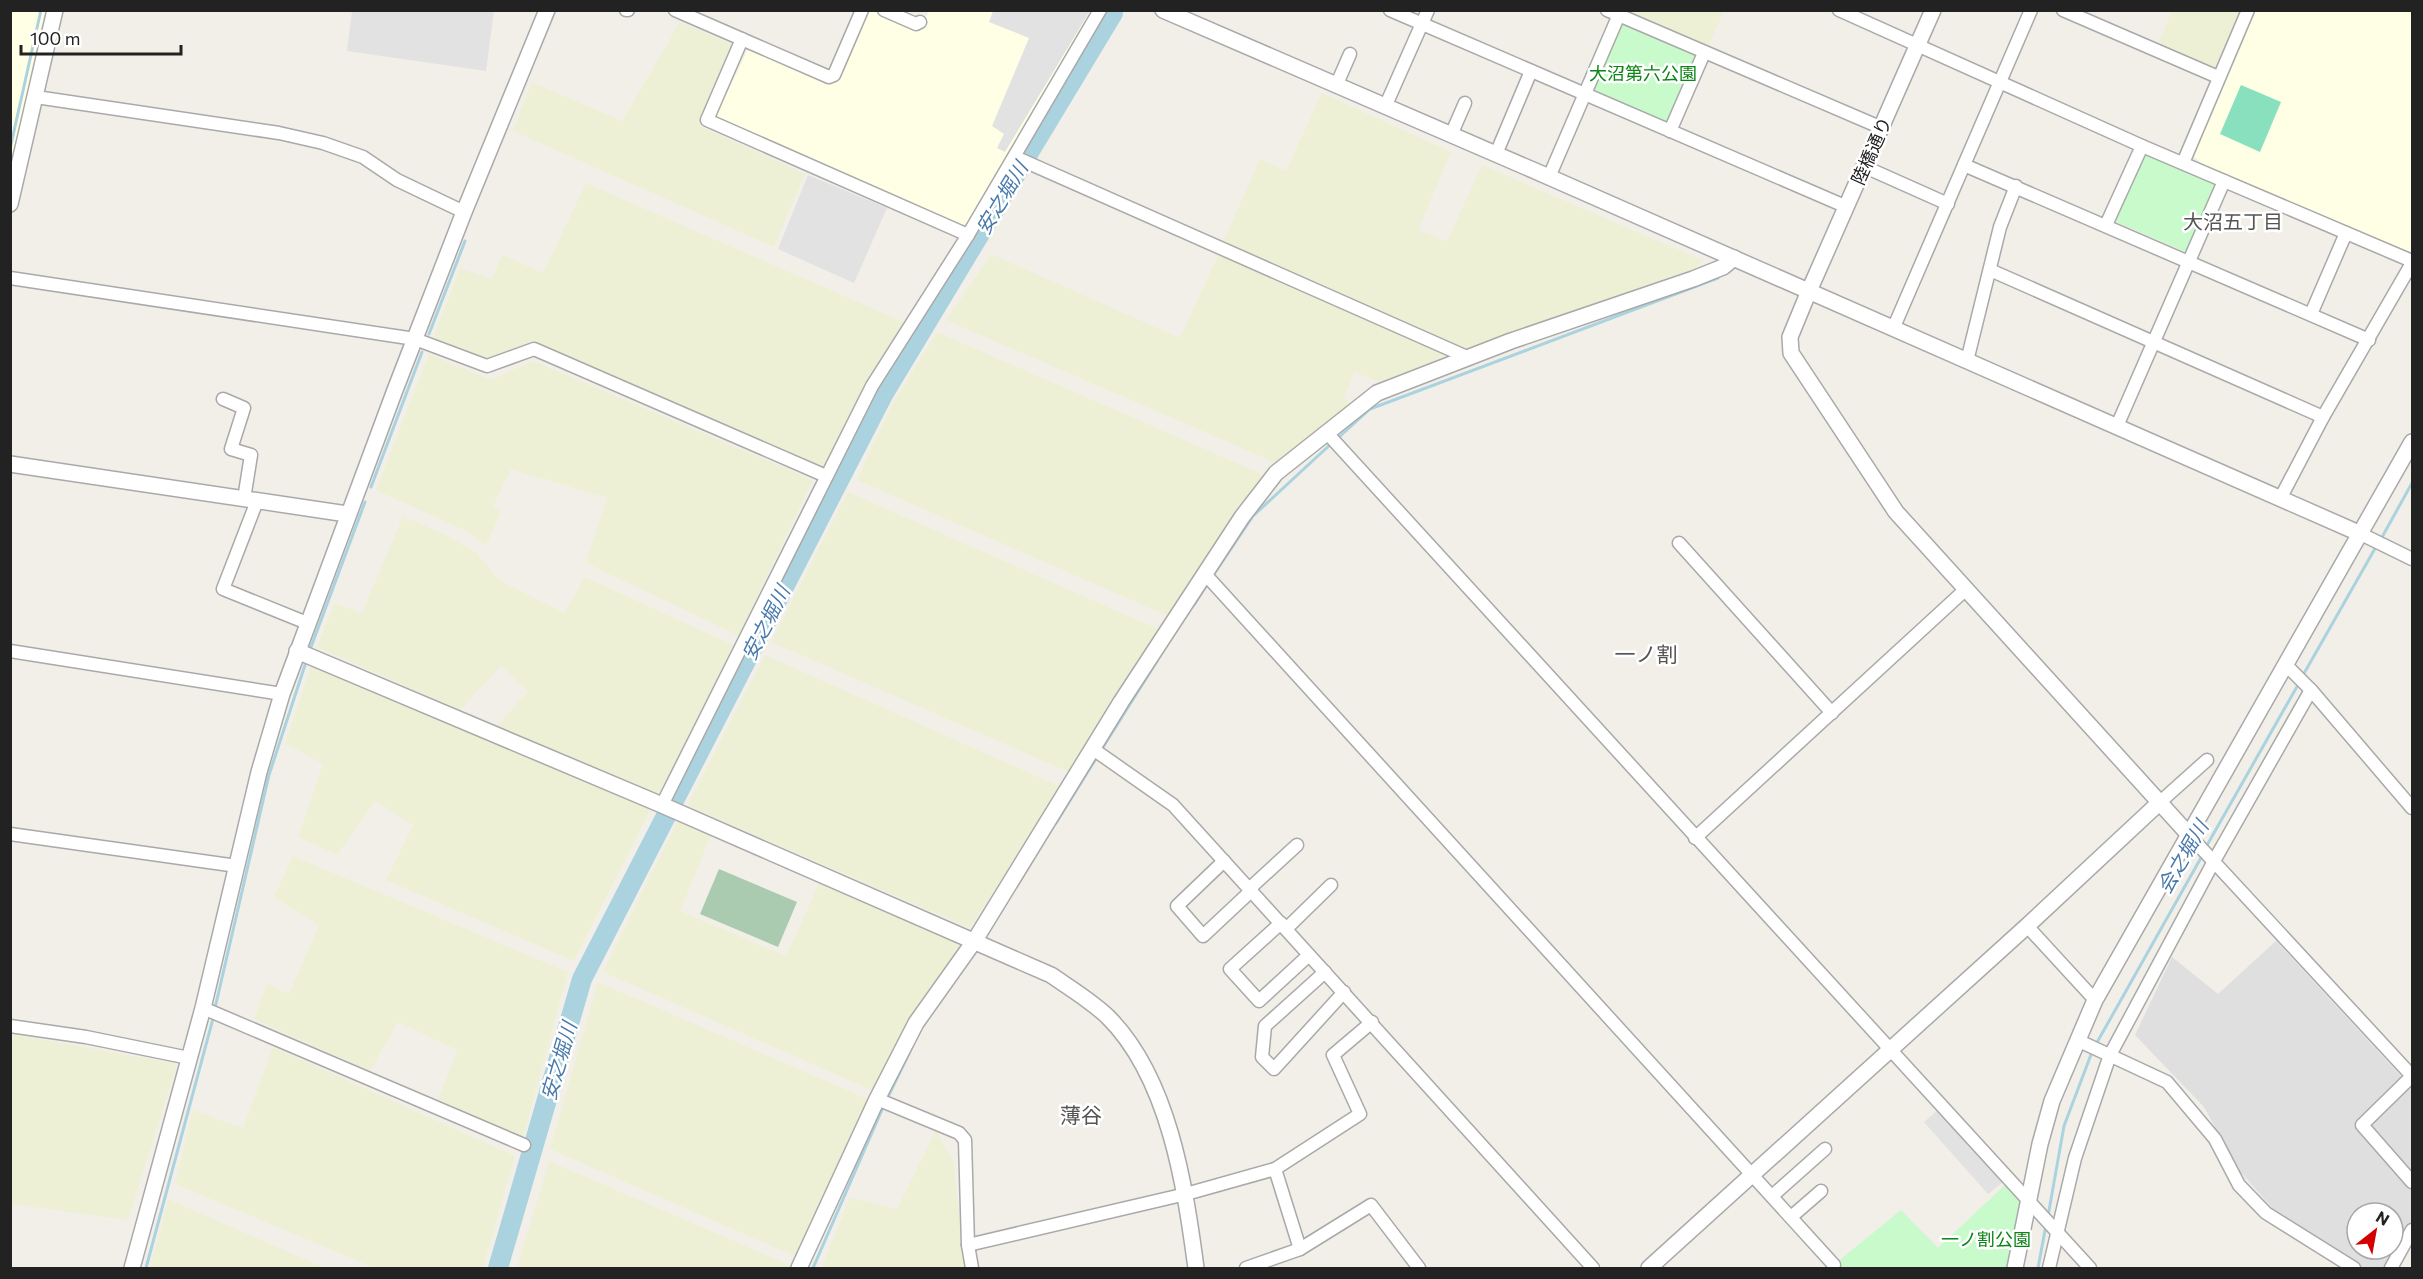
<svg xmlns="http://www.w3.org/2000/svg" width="2423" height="1279" viewBox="0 0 2423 1279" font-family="Commissioner,'Noto Sans JP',sans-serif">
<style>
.residential{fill:#e0dfdf;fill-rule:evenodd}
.education{fill:#ffffe5}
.farmland{fill:#eef0d5}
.cemetery{fill:#aacbaf}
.park{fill:#c8facc}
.pitch{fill:#88e0be}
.parking{fill:#e2e2e2}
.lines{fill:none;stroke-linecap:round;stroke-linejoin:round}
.stream{stroke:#aad3df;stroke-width:3}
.river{stroke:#aad3df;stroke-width:20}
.minor-casing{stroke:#a9a9a9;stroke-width:15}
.tertiary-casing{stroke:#a9a9a9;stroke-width:18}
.minor{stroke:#fff;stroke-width:12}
.tertiary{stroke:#fff;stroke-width:15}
.labels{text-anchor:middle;stroke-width:5;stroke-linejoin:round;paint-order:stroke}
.park-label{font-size:18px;fill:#0c8416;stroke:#fff}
.street-label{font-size:18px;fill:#222;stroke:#fff}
.water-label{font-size:20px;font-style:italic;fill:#4a7aab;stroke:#fff}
.neighbourhood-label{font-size:20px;fill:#555;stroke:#fff}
.quarter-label{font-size:21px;fill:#555;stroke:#fff}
</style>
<rect width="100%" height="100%" fill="#f2efe9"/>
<!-- residential -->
<path class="residential" d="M2276,941L2412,1088V1222L2385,1268H2363L2273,1209L2237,1168L2204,1107L2135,1035L2172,957L2218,994ZM2357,1213H2393V1249H2357Z"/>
<!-- education -->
<g class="education">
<polygon points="11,10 45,11 11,165 10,11"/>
<polygon points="855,11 906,11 925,19 929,11 1094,11 967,225 960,224 716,116 748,49 824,83"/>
<polygon points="2252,11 2412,11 2412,251 2407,252 2203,164 2193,156"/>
</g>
<!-- farmland -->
<g class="farmland">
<polygon points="1626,10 1724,11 1707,49 1625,13"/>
<polygon points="2172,11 2241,11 2216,71 2157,46"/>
<polygon points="680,22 734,45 700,126 805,174 774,247 513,131 532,82 622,121"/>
<polygon points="1322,93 1451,152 1418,230 1447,241 1482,165 1702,260 1696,268 1472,351 1223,242 1260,159 1286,171"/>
<polygon points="586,183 906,323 862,392 824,469 534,343 484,360 433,339 460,268 491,279 503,255 543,273"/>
<polygon points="1219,253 1457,357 1383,384 1355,372 1344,398 1352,406 1276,463 946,320 991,254 1180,338"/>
<polygon points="937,332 1264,475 1168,616 857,480 891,406"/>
<polygon points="429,354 491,380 533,361 813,480 739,636 586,563 607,498 511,469 493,506 501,511 486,546 466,531 376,490"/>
<polygon points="848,492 1160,630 1142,654 1071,773 771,642"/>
<polygon points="403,516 446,535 476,552 500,581 564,613 585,577 733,645 660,797 497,726 528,691 501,666 460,710 317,647 334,603 362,613"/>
<polygon points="765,655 1061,787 970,928 687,806"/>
<polygon points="312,663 651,809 574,961 386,880 413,825 375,801 337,855 298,837 323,764 285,743"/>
<polygon points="678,820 711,835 680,911 786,956 819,884 963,942 913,1017 874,1091 603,972"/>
<polygon points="293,856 568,972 523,1138 438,1101 457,1050 398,1022 370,1071 254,1019 267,984 289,994 319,925 274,897"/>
<polygon points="598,982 870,1100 799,1258 550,1149"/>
<polygon points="11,1034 177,1064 128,1220 11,1204"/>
<polygon points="273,1047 515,1156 483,1268 375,1268 175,1184 193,1110 243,1128"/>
<polygon points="936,1130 954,1163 964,1268 821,1268 850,1198 897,1209"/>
<polygon points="549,1161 792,1266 791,1268 517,1268"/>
<polygon points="168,1199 325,1268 150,1268"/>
</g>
<!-- cemetery -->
<polygon class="cemetery" points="719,869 797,902 778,947 700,914"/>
<!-- park -->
<g class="park">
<polygon points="1620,22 1695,56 1667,125 1590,91"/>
<polygon points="2144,151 2216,183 2186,252 2114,221"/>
<polygon points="2005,1185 2024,1204 2011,1268 1830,1268 1901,1210 1938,1248"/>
</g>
<!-- pitch -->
<polygon class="pitch" points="2241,85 2281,102 2260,152 2220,134"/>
<!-- parking -->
<g class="parking">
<polygon points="352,11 494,11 486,71 347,51"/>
<polygon points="993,11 1090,11 1005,152 997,148 1004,134 992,126 1029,38 989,22"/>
<polygon points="808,175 887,208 854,283 778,249"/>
<polygon points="1938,1110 2004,1181 1988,1194 1924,1122"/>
</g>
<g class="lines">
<!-- stream -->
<g class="stream">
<polyline points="10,149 41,10"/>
<polyline points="429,334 465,241"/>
<polyline points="1338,438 1370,409 1718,278"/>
<polyline points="371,487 422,352"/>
<polyline points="2381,539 2412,483"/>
<polyline points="1212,577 1253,516 1333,442"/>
<polyline points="1194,605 1208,583"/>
<polyline points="311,647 365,502"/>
<polyline points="2302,677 2377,545"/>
<polyline points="1100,752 1157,661"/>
<polyline points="1056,823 1097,757"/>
<polyline points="2206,847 2299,683"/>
<polyline points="215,1008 269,775 305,665"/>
<polyline points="2095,1046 2202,856"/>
<polyline points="887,1099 913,1045"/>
<polyline points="2048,1216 2064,1126 2092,1052"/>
<polyline points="146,1268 214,1015"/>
<polyline points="813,1268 884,1105"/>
<polyline points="2038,1268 2046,1225"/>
</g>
<!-- river -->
<polyline class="river" points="498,1268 582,979 884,393 1113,13"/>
<!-- minor casing -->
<g class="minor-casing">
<g id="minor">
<polyline points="626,10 628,10"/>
<polyline points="675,10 829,77 834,75 862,10"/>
<polyline points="884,10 916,24 920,22"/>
<polyline points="1390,10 1847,207"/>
<polyline points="1607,10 1882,128"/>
<polyline points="1839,10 2142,146 2412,261"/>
<polyline points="2063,10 2218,77"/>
<polyline points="742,39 707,120 968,235"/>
<polyline points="1336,86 1350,54"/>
<polyline points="36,97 279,133 323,143 363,157 397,180 464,212"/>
<polyline points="1385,107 1428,10"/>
<polyline points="1670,131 1704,53"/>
<polyline points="1451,135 1465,103"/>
<polyline points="1496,154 1531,71"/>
<polyline points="1015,157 1467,357"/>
<polyline points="2183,163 2248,10"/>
<polyline points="1964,165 2369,340"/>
<polyline points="1865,167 1948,204"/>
<polyline points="1549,177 1621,10"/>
<polyline points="2106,225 2142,146"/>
<polyline points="1990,270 2323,417"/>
<polyline points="10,278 415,339 487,366 534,349 826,476"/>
<polyline points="2311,314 2346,233"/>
<polyline points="1893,329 2031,10"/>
<polyline points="1967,361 2000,227 2016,186"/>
<polyline points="223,399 244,408 231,449 251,455 244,499"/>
<polyline points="2117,426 2224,181"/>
<polyline points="1326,432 2090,1268"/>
<polyline points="2280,499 2323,417 2412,263"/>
<polyline points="257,501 223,589 307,623"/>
<polyline points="2361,534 2412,559"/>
<polyline points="1679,543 1832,713"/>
<polyline points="1205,574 1834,1265"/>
<polyline points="10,651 282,694"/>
<polyline points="2287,666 2311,690 2412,808"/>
<polyline points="1093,749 1173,805 1593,1268"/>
<polyline points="2159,803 2207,760"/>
<polyline points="662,805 872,386 968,235 1100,10"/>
<polyline points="10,834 237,866"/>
<polyline points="2190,836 2412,1076"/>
<polyline points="1695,838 1965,590"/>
<polyline points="1224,861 1177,906 1203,936 1251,891"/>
<polyline points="1249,889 1297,845"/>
<polyline points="1281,923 1230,969 1259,1001 1309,955"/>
<polyline points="2027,926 2095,1000"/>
<polyline points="1286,929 1331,885"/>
<polyline points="1325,972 1265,1026 1262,1057 1274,1069 1344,992"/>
<polyline points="203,1008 524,1145"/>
<polyline points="10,1026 86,1037 189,1058"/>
<polyline points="2077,1040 2167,1082 2215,1139 2239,1185 2266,1213 2354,1268"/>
<polyline points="2412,1076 2362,1125 2412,1182"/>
<polyline points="877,1099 959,1133 965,1140 968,1245 972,1268"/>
<polyline points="1275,1169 1300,1249"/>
<polyline points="1772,1196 1825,1149"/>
<polyline points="1791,1217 1821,1191"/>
<polyline points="968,1245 1186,1194 1275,1169 1360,1114 1333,1055 1372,1022"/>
<polyline points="1246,1268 1300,1249 1371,1205 1419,1268"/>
<polyline points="2049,1268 2075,1158 2110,1055 2214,861 2311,690"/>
<polyline points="2391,1268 2412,1230"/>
</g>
</g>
<!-- tertiary casing -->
<g class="tertiary-casing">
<g id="tertiary">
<polyline points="1163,10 1549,177 2361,534"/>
<polyline points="1933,10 1809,291 1790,337 1791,353 1896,512 2190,836"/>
<polyline points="10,204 55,10"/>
<polyline points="10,464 347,514"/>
<path d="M297,651L662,805L1051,975C1070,988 1090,1000 1107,1016C1169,1077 1185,1186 1196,1268"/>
<polyline points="132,1268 203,1008 259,772 282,694 395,390 464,212 547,10"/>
<polyline points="799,1268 877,1099 916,1023 975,940 1121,702 1242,517 1276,473 1377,393 1511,341 1693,279 1723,267 1734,258"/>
<polyline points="1649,1268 2027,926 2159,803"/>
<polyline points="2015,1268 2040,1144 2052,1101 2095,1000 2412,442"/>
</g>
</g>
<!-- minor -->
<use href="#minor" class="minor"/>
<!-- tertiary -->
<use href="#tertiary" class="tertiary"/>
</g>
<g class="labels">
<!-- park labels -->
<g class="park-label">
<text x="1643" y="80">大沼第六公園</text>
<text x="1986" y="1246">一ノ割公園</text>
</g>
<!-- street labels -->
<g class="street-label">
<text transform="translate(1872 151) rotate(-66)" y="6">陸橋通り</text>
</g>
<!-- water labels -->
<g class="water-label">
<text transform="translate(1002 198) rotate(-59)" y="7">安之堀川</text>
<text transform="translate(766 623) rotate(-63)" y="7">安之堀川</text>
<text transform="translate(2183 857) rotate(-60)" y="7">会之堀川</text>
<text transform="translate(559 1061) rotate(-74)" y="7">安之堀川</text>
</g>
<!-- neighbourhood labels -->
<g class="neighbourhood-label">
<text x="2233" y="229">大沼五丁目</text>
</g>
<!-- quarter labels -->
<g class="quarter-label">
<text x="1646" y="662">一ノ割</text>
<text x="1081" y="1123">薄谷</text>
</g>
</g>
<!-- border -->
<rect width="2423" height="1279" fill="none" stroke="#222222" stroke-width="24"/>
<!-- north arrow -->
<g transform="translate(2375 1231) rotate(31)"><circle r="28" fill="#ffffff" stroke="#a7a7a7" stroke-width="1.5"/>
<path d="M0-4.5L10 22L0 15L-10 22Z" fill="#d40000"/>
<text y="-9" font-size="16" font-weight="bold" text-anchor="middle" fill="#222222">N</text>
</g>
<!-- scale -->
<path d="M21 45v9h160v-9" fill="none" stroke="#222222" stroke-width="3"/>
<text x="30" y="45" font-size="18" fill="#222222" stroke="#ffffff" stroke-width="4.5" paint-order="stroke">100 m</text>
</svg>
